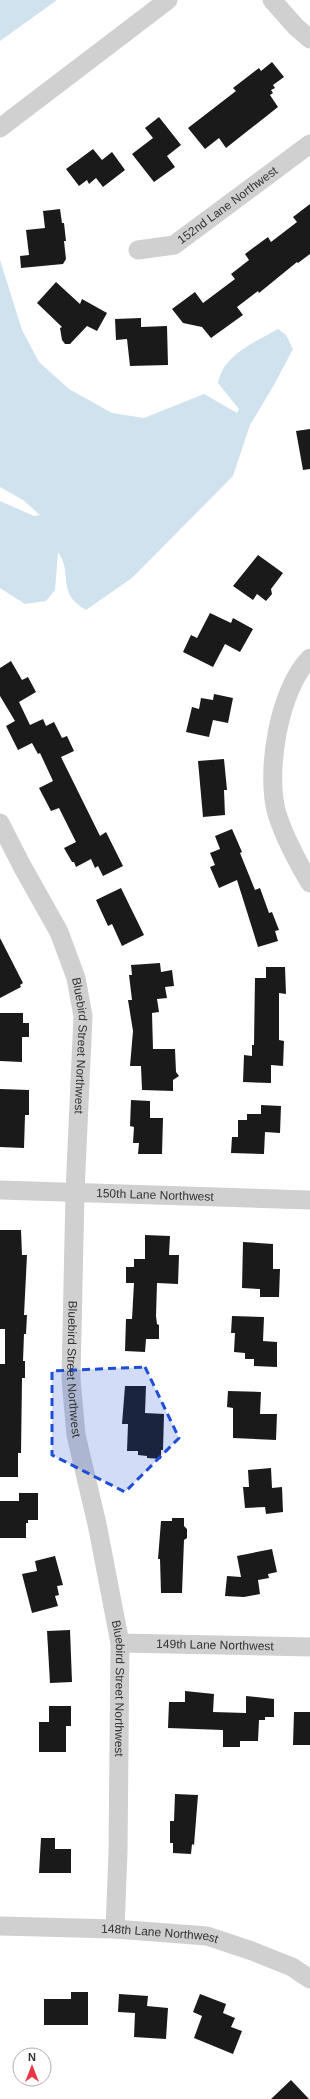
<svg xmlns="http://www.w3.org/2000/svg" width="310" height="2099" viewBox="0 0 310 2099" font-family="Arial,sans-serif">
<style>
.water{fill:#cfe2ee}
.building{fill:#1a1a1a}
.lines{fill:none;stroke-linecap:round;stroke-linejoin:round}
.minor{stroke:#d0d0d0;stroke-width:19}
.marked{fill:#1d4ed8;fill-opacity:0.2;stroke:#1d4ed8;stroke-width:3;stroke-dasharray:8 5;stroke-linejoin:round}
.labels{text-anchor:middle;stroke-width:4;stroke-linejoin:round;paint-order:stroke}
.street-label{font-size:12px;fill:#333;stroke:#fff}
</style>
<rect width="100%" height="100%" fill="#fff"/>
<!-- water -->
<g class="water">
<polygon points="0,0 57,0 0,41"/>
<path d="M0,260L22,330L39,362L69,389L112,413L144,418L204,394L237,413L239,409L218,383C223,355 255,342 278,329L286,335L293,349L274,385L250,425L233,476L132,578L86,610C55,592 74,575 58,552L55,590L46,601L25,604L0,588V501L34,516L40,515L23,500L0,487Z"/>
</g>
<!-- building -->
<g class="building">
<polygon points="272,62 284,77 273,85 275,88 271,90 273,93 270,95 278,107 226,148 219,138 205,149 188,128 236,91 233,88 259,68 261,71"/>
<polygon points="159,117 181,145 167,156 175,167 154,182 132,154 153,138 145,128"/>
<polygon points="93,149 102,160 112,152 125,170 103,187 96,178 89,184 87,180 79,186 66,169"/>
<polygon points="310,204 310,254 298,263 297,262 259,293 258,291 237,307 243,315 211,338 202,327 183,323 172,309 195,292 203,303 235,279 231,274 249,260 245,254 268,237 271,242 297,222 293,217"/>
<polygon points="60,209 62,223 64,223 66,241 64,241 66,259 63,264 21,268 20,256 29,255 26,230 45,228 43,211"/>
<polygon points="56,282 80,304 82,299 107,313 97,331 87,326 70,344 65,344 62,340 60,328 62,327 37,303"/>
<polygon points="141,318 141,327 167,326 168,365 130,366 127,339 116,340 115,319"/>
<polygon points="310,429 310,469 303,470 296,431"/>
<polygon points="258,555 283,573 271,589 272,594 266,601 257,594 253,600 233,586"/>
<polygon points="210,613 231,623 233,618 253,629 240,652 225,644 213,667 183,652 191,635 197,638"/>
<polygon points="11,661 22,680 28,677 36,692 19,702 30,725 43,719 46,726 54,722 62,738 67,736 74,751 61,757 100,836 106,832 123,866 103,876 98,866 95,868 91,859 76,867 74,862 72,862 64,848 76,842 59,808 51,811 39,788 53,781 40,753 38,754 32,743 18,750 6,726 15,721 0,696 0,668"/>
<polygon points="214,694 233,698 228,723 213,720 209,737 186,732 192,707 199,709 201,698 213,700"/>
<polygon points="224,759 227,790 224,790 225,815 203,817 198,761"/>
<polygon points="232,829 242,852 240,853 255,890 260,888 269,913 272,912 279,930 275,931 278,941 258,947 237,880 219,888 210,867 215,865 210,853 220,849 215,836"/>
<polygon points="121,888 144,935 122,946 112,924 108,926 96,900"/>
<polygon points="0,938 23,983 20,985 21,987 0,998"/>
<polygon points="160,963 161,972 172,970 174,986 165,987 167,998 157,999 159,1012 152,1013 153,1049 175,1049 176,1072 179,1076 173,1080 173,1091 142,1090 141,1066 130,1066 133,1031 128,1000 132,1000 129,975 132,975 131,965"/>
<polygon points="266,967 285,967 286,994 279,993 279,1040 284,1041 283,1066 271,1065 271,1083 243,1082 244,1055 252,1056 252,1045 254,1045 255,978 266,978"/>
<polygon points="0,1013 23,1013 23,1023 29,1023 29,1037 22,1037 22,1062 0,1061"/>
<polygon points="0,1089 29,1090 29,1115 25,1115 24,1148 0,1147"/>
<polygon points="131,1100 150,1101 150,1118 163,1118 162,1154 138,1154 139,1143 133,1143 134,1127 130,1126"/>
<polygon points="261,1105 281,1106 280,1133 265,1132 264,1154 231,1153 232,1137 238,1137 238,1120 247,1120 247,1114 261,1114"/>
<polygon points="0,1230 21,1230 22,1255 27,1255 24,1315 27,1315 26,1334 24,1334 23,1361 25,1361 25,1378 22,1378 21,1453 18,1453 18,1477 0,1477 0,1364 5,1364 5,1329 0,1329"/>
<polygon points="145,1235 170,1236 169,1255 179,1255 178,1284 157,1283 156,1316 157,1324 159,1325 159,1339 146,1339 145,1352 125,1351 126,1319 132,1319 134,1283 126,1283 126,1267 134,1267 134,1259 145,1259"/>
<polygon points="243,1242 273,1244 273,1269 280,1269 279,1297 260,1297 260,1289 242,1288"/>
<polygon points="232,1316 264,1317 263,1341 277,1342 277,1367 254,1366 254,1359 245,1359 245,1353 234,1352 235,1333 231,1333"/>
<polygon points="125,1386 146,1386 145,1413 164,1414 163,1450 161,1450 161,1459 147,1458 147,1456 138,1455 138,1451 127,1451 128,1424 122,1424"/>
<polygon points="228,1391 261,1392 260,1414 277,1414 276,1440 233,1438 233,1408 227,1407"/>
<polygon points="271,1468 272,1488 282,1487 283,1512 266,1514 265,1507 245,1508 243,1487 249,1487 248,1470"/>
<polygon points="19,1493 38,1493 38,1520 28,1520 28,1523 26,1523 26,1538 0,1538 0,1501 19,1501"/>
<polygon points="172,1518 184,1518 184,1526 187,1529 187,1538 184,1540 182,1593 161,1593 160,1559 158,1559 161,1521 172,1521"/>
<polygon points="272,1549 277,1572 268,1574 269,1578 258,1580 260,1594 244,1597 225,1596 227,1576 241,1577 237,1556"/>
<polygon points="55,1556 63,1585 57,1586 59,1595 55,1596 58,1606 32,1613 22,1574 37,1571 35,1561"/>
<polygon points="70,1630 72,1682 50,1683 47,1631"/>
<polygon points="185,1691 214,1694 213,1712 246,1713 246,1696 274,1699 274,1717 265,1717 265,1720 259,1720 258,1741 240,1741 240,1747 223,1747 223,1730 168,1728 169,1702 185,1702"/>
<polygon points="49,1706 71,1706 71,1726 66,1726 66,1752 39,1752 39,1722 49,1722"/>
<polygon points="294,1712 310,1712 310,1745 293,1745"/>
<polygon points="175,1794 198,1795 194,1845 192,1844 191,1854 173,1853 173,1843 170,1843 170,1821 174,1821"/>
<polygon points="41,1838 55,1838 55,1849 71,1849 71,1873 39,1873"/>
<polygon points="71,1992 88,1992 88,2025 44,2025 44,1999 71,1999"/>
<polygon points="119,1994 148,1996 147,2006 168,2008 166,2039 134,2037 135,2013 118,2012"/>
<polygon points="200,1994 226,2004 223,2013 235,2018 231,2027 242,2031 233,2054 194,2038 202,2016 193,2012"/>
<polygon points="291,2080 309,2099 271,2099"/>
</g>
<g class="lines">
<!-- minor -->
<g class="minor">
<polyline points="272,0 296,27 310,39"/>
<polyline points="0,128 168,0"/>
<path id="s1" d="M138,250L174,245L310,144"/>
<path d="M310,658C279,689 265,772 277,814C285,839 297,861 310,883"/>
<path id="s2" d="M0,823L22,866L59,932L76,978L83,1016L75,1192L71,1379L76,1435L97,1524L120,1643L118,1852L115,1929"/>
<path id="s3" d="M0,1190L310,1200"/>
<path id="s4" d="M120,1643L310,1647"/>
<path id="s5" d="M0,1926L115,1929L207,1936L252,1951L292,1967L310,1979"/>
</g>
</g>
<!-- marked area -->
<path class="marked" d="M145,1367L179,1438L125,1492L52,1455V1371Z"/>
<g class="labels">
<!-- street labels -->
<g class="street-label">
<text dy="4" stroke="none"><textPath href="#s1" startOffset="103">152nd Lane Northwest</textPath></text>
<text dy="4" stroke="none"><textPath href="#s2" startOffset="241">Bluebird Street Northwest</textPath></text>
<text dy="4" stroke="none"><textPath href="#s3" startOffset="155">150th Lane Northwest</textPath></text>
<text dy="4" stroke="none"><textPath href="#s2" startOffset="565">Bluebird Street Northwest</textPath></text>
<text dy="4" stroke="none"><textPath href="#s4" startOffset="95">149th Lane Northwest</textPath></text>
<text dy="4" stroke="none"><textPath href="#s2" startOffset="889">Bluebird Street Northwest</textPath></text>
<text dy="4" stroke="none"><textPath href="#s5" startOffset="160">148th Lane Northwest</textPath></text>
</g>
</g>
<!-- north arrow -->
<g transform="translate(32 2067)"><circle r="19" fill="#ffffff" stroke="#adadad"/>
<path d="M0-3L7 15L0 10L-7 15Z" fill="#e63946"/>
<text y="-6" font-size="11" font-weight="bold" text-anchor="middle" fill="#333333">N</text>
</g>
</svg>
